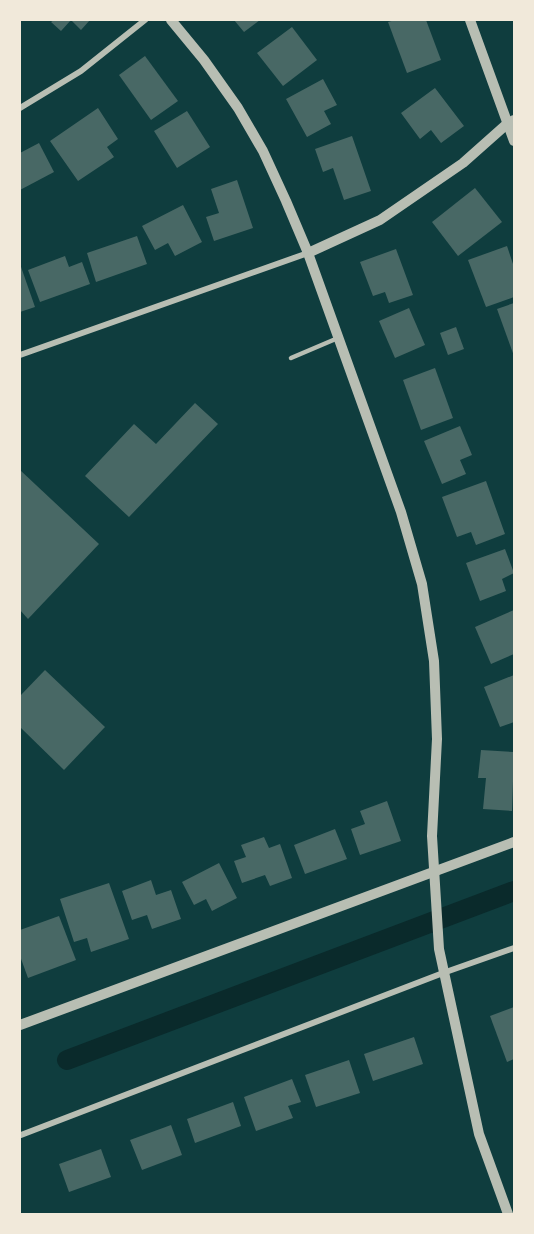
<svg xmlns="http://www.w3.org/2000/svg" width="534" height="1234" viewBox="0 0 534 1234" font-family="Arial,sans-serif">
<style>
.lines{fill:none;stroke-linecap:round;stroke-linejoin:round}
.canal{stroke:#0a2a2b;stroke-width:20}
.building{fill:#486865}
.service{stroke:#b8beb3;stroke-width:4.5}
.minor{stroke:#b8beb3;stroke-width:6}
.tertiary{stroke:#b8beb3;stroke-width:10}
</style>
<rect width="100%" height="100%" fill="#0f3d3e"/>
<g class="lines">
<!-- canal -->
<polyline class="canal" points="67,1060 514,891"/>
</g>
<!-- building -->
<g class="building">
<polygon points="54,20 90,20 81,30 71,20 61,31 51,22"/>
<polygon points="234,20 260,20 244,32"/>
<polygon points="395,20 426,20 441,60 407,73 388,22"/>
<polygon points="292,27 317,60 283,86 257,53"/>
<polygon points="145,56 178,101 151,120 119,75"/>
<polygon points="323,79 337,105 324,111 331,124 307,137 286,99"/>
<polygon points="435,88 464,126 441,143 431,130 420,139 401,113"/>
<polygon points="98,108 118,139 107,147 114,157 78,181 50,141"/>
<polygon points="187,111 210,147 177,168 154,131"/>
<polygon points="352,136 371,191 344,200 333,168 323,172 315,149"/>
<polygon points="39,143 54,172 20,190 20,153"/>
<polygon points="237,180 253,228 214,241 206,217 219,213 211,189"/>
<polygon points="475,188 502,222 458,256 432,222"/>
<polygon points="183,205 202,242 175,256 168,243 155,250 142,226"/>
<polygon points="137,236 147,264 96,282 87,253"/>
<polygon points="507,246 514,267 514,297 486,307 468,260"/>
<polygon points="396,249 413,295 389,303 385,292 373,296 360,262"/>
<polygon points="65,256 69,267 82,262 90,284 40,302 28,270"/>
<polygon points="20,264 35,307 20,312"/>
<polygon points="514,303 514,356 497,309"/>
<polygon points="409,308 425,345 395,358 379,321"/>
<polygon points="456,327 464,349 448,355 440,333"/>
<polygon points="435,368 453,418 421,430 403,380"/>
<polygon points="195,403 218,424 129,517 85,476 134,424 156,444"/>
<polygon points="460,426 472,455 460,460 466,474 442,484 424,441"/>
<polygon points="20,470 99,544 28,619 20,610"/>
<polygon points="486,481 505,534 476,545 471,532 457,537 442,497"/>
<polygon points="505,549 514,573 502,579 506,591 480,601 466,563"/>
<polygon points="514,610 514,654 491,664 475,627"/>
<polygon points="45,670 105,727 64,770 20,727 20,696"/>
<polygon points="514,675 514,722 500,727 484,687"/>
<polygon points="481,750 514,752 512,811 483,809 486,778 478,778"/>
<polygon points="387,801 401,841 360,855 351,829 365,824 360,811"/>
<polygon points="335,829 347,859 305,874 294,845"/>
<polygon points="264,837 269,848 280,844 292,878 270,886 265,875 242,883 234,861 246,857 241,845"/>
<polygon points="219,863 237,898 212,911 206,899 194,905 182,882"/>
<polygon points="151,880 156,895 171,890 181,919 152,929 147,915 132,920 122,891"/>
<polygon points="109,883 129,939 91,952 87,938 74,942 60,899"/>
<polygon points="59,916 76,960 28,978 20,956 20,930"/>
<polygon points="514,1007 514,1059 507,1062 490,1016"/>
<polygon points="414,1037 423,1064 373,1081 364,1054"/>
<polygon points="349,1060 360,1093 316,1107 305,1075"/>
<polygon points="292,1079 301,1102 288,1106 293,1118 256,1131 244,1097"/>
<polygon points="233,1102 241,1126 195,1143 187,1119"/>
<polygon points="171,1125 182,1155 142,1170 130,1140"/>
<polygon points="101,1149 111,1177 69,1192 59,1164"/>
</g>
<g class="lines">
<!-- service -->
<polyline class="service" points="291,358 338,338"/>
<!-- minor -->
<g class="minor">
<polyline points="20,108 81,71 145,20"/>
<polyline points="20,355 308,253"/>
<polyline points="21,1135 443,973 514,948"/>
</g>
<!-- tertiary -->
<g class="tertiary">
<polyline points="171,20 204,60 238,108 263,151 286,201 308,253 401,512 422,584 434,661 437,739 432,836 439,949 479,1134 508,1214"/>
<polyline points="470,20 514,141"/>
<polyline points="308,253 380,220 463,163 508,123 514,120"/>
<polyline points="20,1025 514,842"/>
</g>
</g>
<!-- border -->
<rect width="534" height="1234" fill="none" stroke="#f1e9da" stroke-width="42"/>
</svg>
